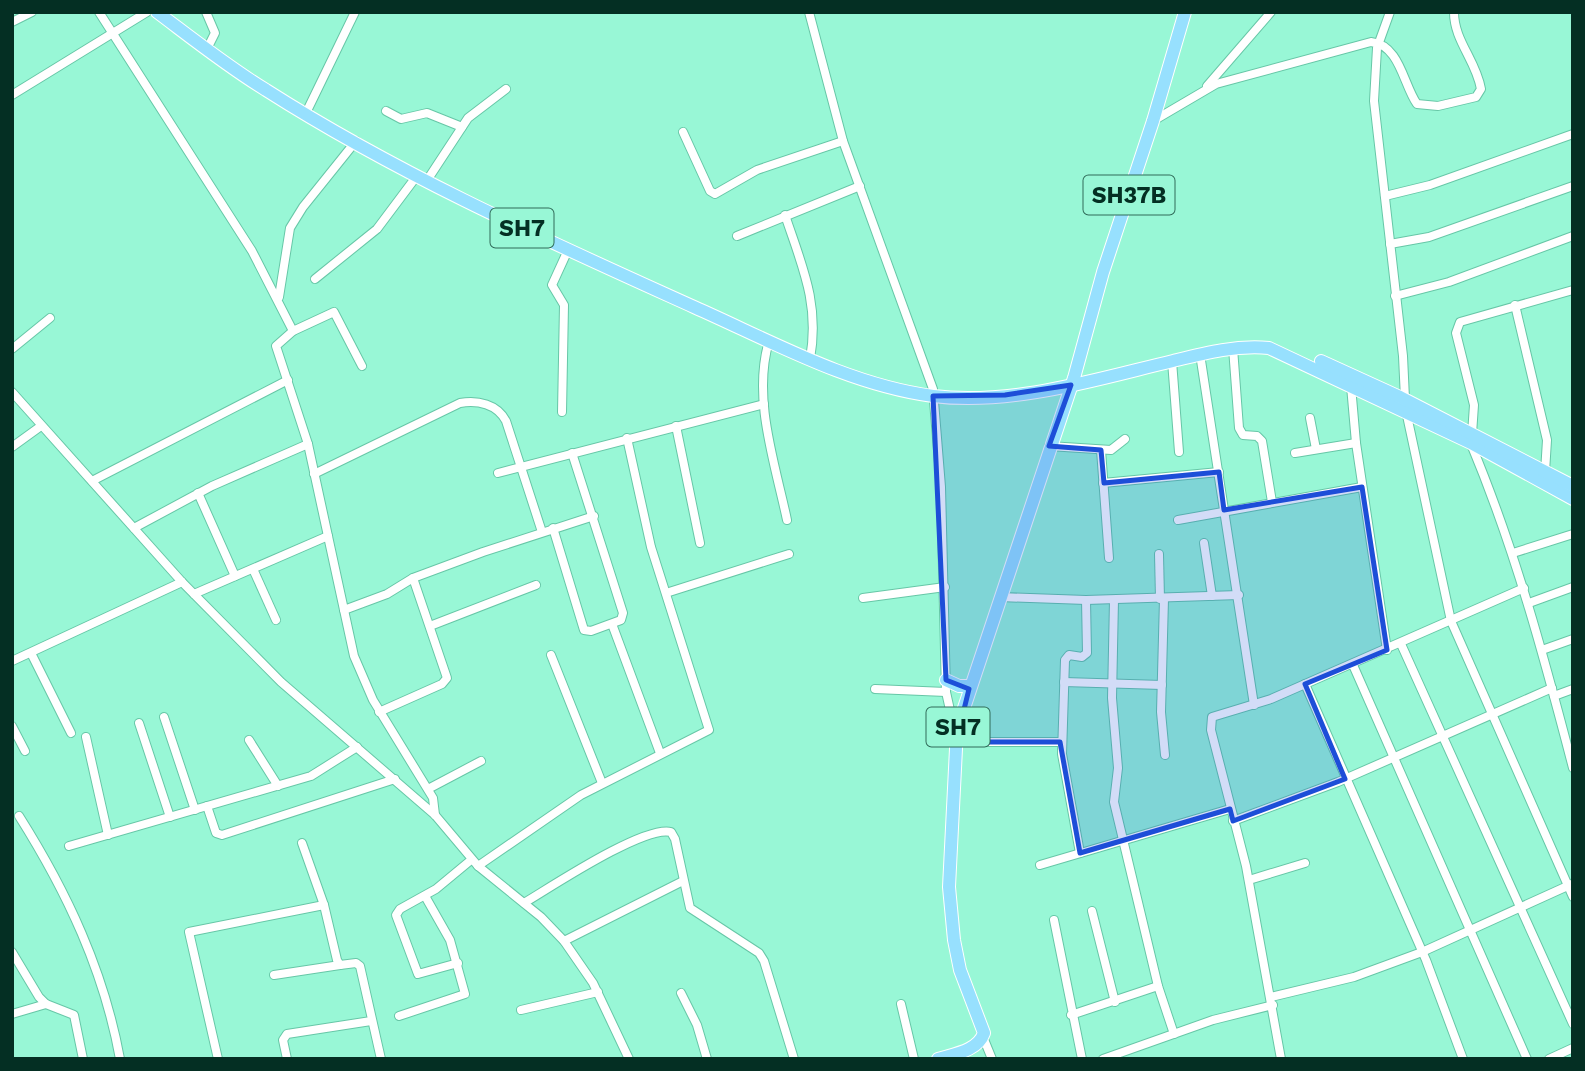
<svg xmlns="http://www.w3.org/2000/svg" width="1585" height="1071" viewBox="0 0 1585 1071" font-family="'Work Sans',sans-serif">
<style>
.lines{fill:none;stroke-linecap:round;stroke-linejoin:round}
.street-casing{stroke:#67c7a7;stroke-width:10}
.primary-casing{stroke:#fff;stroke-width:14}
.street{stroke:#fff;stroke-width:8}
.primary{stroke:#97e0fe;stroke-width:12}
.marked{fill:#1d4ed8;fill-opacity:0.2;stroke:#1d4ed8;stroke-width:5;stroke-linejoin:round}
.labels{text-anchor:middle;stroke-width:6;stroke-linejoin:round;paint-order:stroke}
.shield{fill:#98f7d6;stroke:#306b59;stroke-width:2}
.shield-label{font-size:23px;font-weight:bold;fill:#042f23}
</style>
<rect width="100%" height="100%" fill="#98f7d6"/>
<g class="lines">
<!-- street casing -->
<g class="street-casing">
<g id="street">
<polyline points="99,12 252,251 293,331"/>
<polyline points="206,12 215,33 207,49"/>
<polyline points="809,12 843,141 933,389 941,487 946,692 950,710 960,720"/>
<polyline points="1390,12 1377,48 1374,101 1403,356 1405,399"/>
<polyline points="12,22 32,12"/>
<polyline points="1207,86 1271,12"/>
<polyline points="12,95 147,12"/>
<polyline points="386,111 401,119 427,113 462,127"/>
<polyline points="306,113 355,12"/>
<path d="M1153,121L1216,84L1371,42C1400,45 1403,84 1417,104L1438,106L1476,97L1481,89C1476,60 1454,41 1454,12"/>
<polyline points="683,132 710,191 715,194 757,170 843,141"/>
<polyline points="426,182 468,118 506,89"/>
<polyline points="1385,196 1430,185 1573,134"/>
<path d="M785,215C802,266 820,304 810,359"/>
<polyline points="737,236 860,186"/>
<polyline points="1390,244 1429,237 1573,186"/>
<polyline points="315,279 377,229 416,177"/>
<polyline points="1395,296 1449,282 1573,236"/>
<polyline points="279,297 290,228 303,207 356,141"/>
<polyline points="1515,305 1547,440 1545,472"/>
<path d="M769,341C752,398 775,463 787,520"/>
<polyline points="1233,348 1239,428 1243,435 1257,436 1262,441 1272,502"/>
<polyline points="12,349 50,318"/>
<polyline points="1200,354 1254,705"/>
<polyline points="1172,361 1179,452"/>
<polyline points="362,366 334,312 293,331 276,346 308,444 354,656 373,700 433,798 435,815"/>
<polyline points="1351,386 1356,443 1387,650"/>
<polyline points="12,392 182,582 281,682 435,815 478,866 541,917 564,941 593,983 629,1059"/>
<polyline points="1406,411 1451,621 1573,897"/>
<polyline points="562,412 564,305 552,285 568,250"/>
<polyline points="1310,418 1316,449"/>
<polyline points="676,426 700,543"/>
<polyline points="1472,434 1474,405 1456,333 1460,322 1573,290"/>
<path d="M1471,444C1515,549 1544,657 1573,768"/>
<polyline points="1049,446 1111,450 1125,439"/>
<polyline points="12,447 41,426"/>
<polyline points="1101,450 1109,558"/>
<polyline points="1295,453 1356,443"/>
<polyline points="498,473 764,404"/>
<path d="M314,474L460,403C478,400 497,404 506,421L542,532"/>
<polyline points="92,481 288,380"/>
<polyline points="1103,483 1219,472"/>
<polyline points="198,493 235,576"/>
<polyline points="1178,520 1362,487"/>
<polyline points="134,528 212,486 308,444"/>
<polyline points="553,528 584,630 591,631 621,620 623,613 572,453"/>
<polyline points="1204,543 1212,596"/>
<polyline points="1513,553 1573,534"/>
<polyline points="1159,554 1160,599"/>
<polyline points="253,569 276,620"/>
<polyline points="666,593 789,554"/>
<polyline points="194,594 328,536"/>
<polyline points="1000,597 1086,600 1239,595"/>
<polyline points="863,598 945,587"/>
<polyline points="1164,599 1161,712 1165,755"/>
<polyline points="1114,600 1112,698 1118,768 1114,802 1158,986 1174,1034"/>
<polyline points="1529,603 1573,587"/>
<polyline points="344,610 387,594 413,578 483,552 594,516"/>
<polyline points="612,624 660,753"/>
<polyline points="430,626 536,585"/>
<polyline points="1401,644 1573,1024"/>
<polyline points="1542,650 1573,639"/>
<polyline points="31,653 71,733"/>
<polyline points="551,655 602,783"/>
<polyline points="12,661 182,582"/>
<polyline points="1353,665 1527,1059"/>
<polyline points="1064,682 1162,685"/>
<polyline points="1305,684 1426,960 1463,1059"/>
<polyline points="875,689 946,692"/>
<polyline points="1554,696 1573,689"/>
<polyline points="379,712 442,684 447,678 413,578"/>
<polyline points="164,717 195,810"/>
<polyline points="139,723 170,817"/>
<polyline points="12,726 25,751"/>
<polyline points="86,737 108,835"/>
<polyline points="249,740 278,786"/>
<polyline points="956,742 1061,742"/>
<polyline points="428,789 481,761"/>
<polyline points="207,806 216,833 222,835 395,779"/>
<path d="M19,816C67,892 104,971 120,1059"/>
<polyline points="1233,821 1338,782 1552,688"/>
<polyline points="302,843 324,905 337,960 340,965 356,963 360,966 381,1059"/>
<polyline points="69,846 311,776 357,747"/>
<polyline points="1080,853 1062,754 1065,660 1069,655 1082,657 1087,653 1086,600"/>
<polyline points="1040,865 1230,809"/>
<polyline points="478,866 581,795 709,730 651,547 627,438"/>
<polyline points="1249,880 1305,863"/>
<path d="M524,903C551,887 644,825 671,832L675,839L690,908L759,953L764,961L794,1059"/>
<polyline points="1092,911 1115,1002"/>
<polyline points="1054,920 1082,1059"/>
<polyline points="564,941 683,881"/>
<polyline points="12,952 39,997 46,1004 74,1015 83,1059"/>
<polyline points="458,963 418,974 396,915 400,909 436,889 471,860"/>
<polyline points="274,975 340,965"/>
<polyline points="681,993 697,1025 707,1059"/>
<polyline points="1271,997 1354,977 1422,952 1572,884"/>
<polyline points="901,1004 914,1059"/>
<polyline points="521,1010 598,992"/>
<polyline points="12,1014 46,1004"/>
<polyline points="1071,1015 1158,986"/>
<polyline points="399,1016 465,994 450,940 425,896"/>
<polyline points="983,1037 992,1059"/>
<polyline points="218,1059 189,932 324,905"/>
<polyline points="287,1059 283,1040 287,1034 371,1021"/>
<polyline points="1103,1059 1213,1020 1273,1005"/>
<polyline points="1281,1059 1246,866 1211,730 1212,717 1271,699 1524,588"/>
<polyline points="1549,1059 1573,1048"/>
</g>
</g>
<!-- primary casing -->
<g class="primary-casing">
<g id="primary">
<path d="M157,12C193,39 228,67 266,90C401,176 548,241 694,307C771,341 849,385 933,396C1012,406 1097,379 1173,361C1205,353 1235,345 1269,348L1471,443L1573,499"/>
<polyline points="1321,361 1400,397 1573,486"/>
<polyline points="946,680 959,686 970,686"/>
<path d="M938,1059C954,1054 978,1051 984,1033L960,970L954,940L949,887L957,729L1074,378L1103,272L1153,121L1185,12"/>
</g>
</g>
<!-- street -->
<use href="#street" class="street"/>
<!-- primary -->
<use href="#primary" class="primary"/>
</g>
<!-- marked area -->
<path class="marked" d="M1071,385L1049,446L1101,450L1104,483L1219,472L1224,510L1362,487L1387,650L1305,684L1345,779L1233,821L1230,809L1080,853L1060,742H956L969,689L946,680L933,396L1005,395Z"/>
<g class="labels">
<!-- shield labels -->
<g class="shield">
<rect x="1083.5" y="175.5" width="91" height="39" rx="5"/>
<rect x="490.5" y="208.5" width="63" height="39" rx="5"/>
<rect x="926.5" y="707.5" width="63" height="39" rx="5"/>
</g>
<g class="shield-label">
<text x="1129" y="203">SH37B</text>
<text x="522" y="236">SH7</text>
<text x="958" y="735">SH7</text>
</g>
</g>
<!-- border -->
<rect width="1585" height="1071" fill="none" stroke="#042f23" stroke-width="28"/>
</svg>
